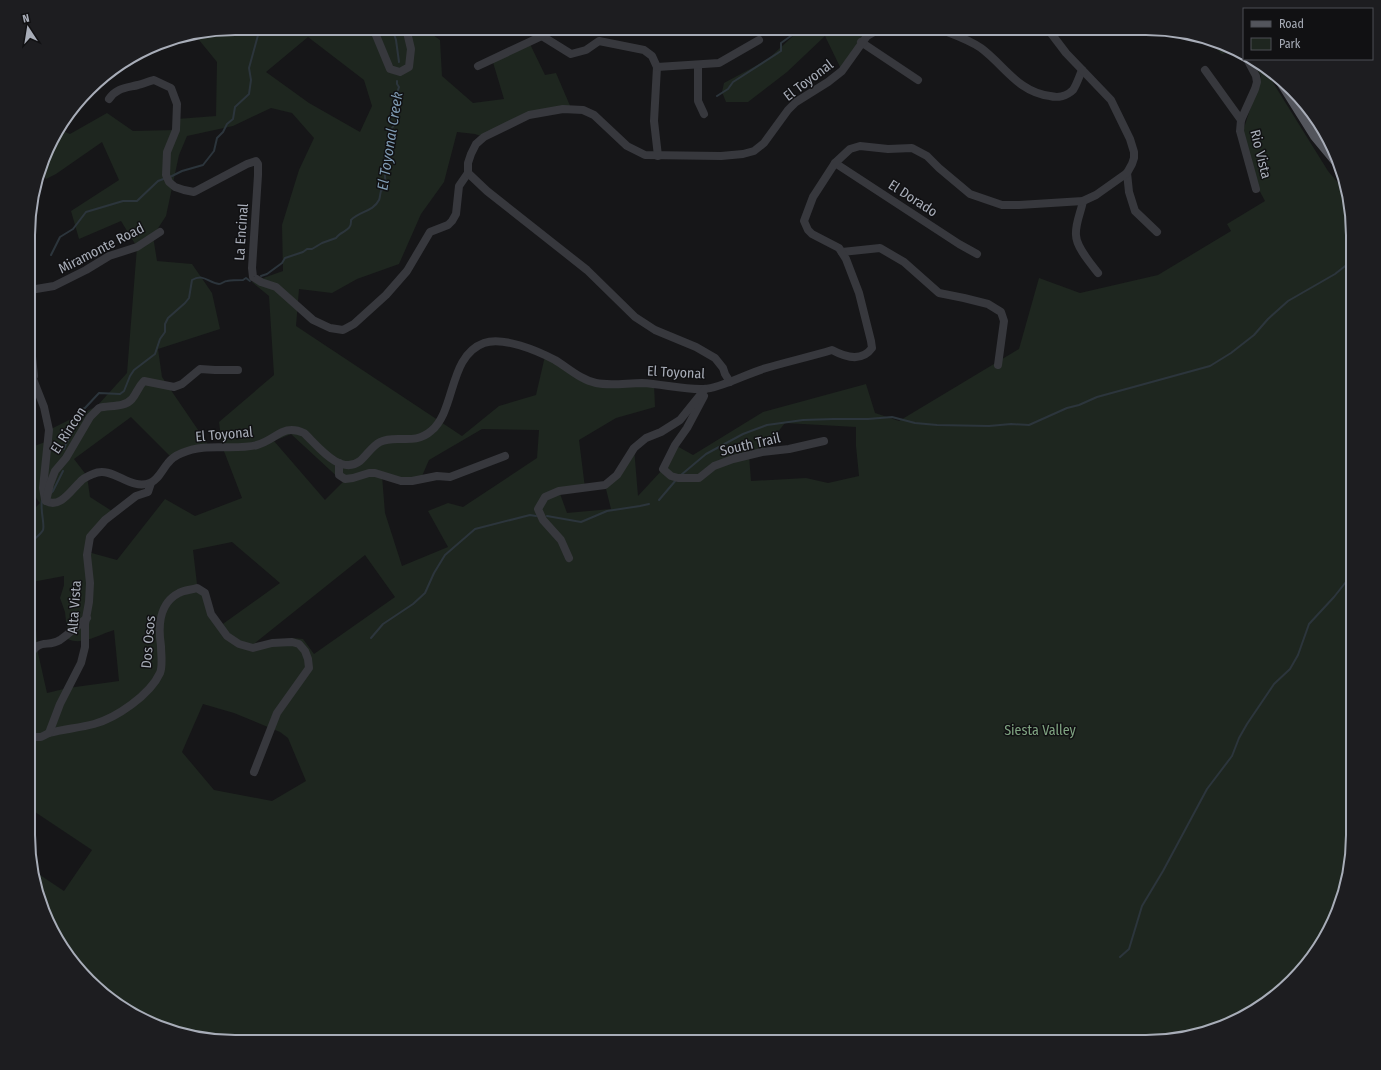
<svg xmlns="http://www.w3.org/2000/svg" width="1381" height="1070" viewBox="0 0 1381 1070" font-family="'Fira Sans Condensed',sans-serif">
<style>
.green{fill:#1e261f;fill-rule:evenodd}
.lines{fill:none;stroke-linecap:round;stroke-linejoin:round}
.stream{stroke:#2c353c;stroke-width:2}
.minor{stroke:#37383d;stroke-width:8}
.major{stroke:#53555c;stroke-width:10}
.labels{text-anchor:middle;stroke-width:3;stroke-linejoin:round;paint-order:stroke}
.street-label{font-size:14px;fill:#a8adb8;stroke:#111113}
.park-label{font-size:14px;fill:#7fa381;stroke:#111113}
.water-label{font-size:15px;font-style:italic;fill:#7f9bb3;stroke:#111113}
.rim{fill:none;stroke:#a8adb8;stroke-width:2}
</style>
<rect width="100%" height="100%" fill="#161618"/>
<!-- green -->
<g class="green">
<path d="M235,28H423L440,40L442,76L473,103L504,99L492,59L529,42L545,75L556,73L571,108L548,110L484,137L475,134L457,132L444,182L421,214L399,264L357,279L332,293L299,289L296,326L462,436L499,406L536,395L545,356L592,382L654,384L655,407L616,418L579,440L585,488L559,491L567,513L611,509L605,485L634,448L638,496L663,469L675,445L693,455L763,412L866,384L875,413L899,421L1019,349L1039,278L1080,293L1158,275L1231,231L1227,224L1265,201L1258,188L1243,131L1261,76L1251,60L1264,68L1328,171L1344,190L1353,235V849L1337,914L1301,972L1261,1007L1225,1026L1146,1042H222L156,1026L98,990L49,926L34,871L64,891L92,850L29,808V514L40,503C33,496 33,489 34,479L29,473V448L48,441L49,430L97,406L127,373L137,247L121,221L79,239L71,211L119,180L102,142L56,174L46,179L42,171L56,132L58,129L70,134L107,113L133,131L176,130L177,119L216,116L217,62L195,35ZM308,37L364,80L372,106L360,132L309,103L266,72ZM271,108L292,113L314,138L299,170L282,225L283,271L252,282L269,296L274,375L219,422L222,446L242,498L195,516L165,499L117,560L88,552L98,528L115,513L90,497L87,476L74,459L131,417L172,458L209,446L162,377L158,349L220,329L212,293L192,264L157,261L153,236L166,216L179,155L187,136L233,126ZM785,423L856,427V446L859,476L828,483L806,478L751,481L749,455L762,452ZM482,429L539,430L537,458L463,507L448,503L428,511L448,547L402,566L385,513L382,476L402,482L422,476L429,460ZM291,434L343,482L325,500L274,441ZM232,542L280,583L220,626L197,584L193,550ZM365,555L395,597L314,654L303,639L292,638L255,643ZM64,576V585L60,598L65,612L68,639C82,646 100,634 114,630L119,681L68,688L47,693L38,653L32,582ZM203,704L234,713L280,732L288,738L306,781L272,801L214,790L182,752Z"/>
<polygon points="795,28 881,28 867,36 842,71 825,36 787,72 748,102 726,102 722,92 724,83 767,60 792,37"/>
<polygon points="1207,40 1225,44 1236,50 1222,54"/>
</g>
<g class="lines">
<!-- stream -->
<g class="stream">
<polyline points="392,28 396,40 399,62"/>
<polyline points="717,96 728,89 733,82 781,51 781,43 802,28"/>
<polyline points="170,177 182,171 203,165 214,151 217,138 223,132 227,124 233,119 235,107 249,94 251,80 249,68 260,28"/>
<polyline points="51,255 60,237 73,229 86,212 123,201 137,201 158,181 166,178"/>
<path d="M261,276L267,274L282,263L285,258L303,252L307,249H312L322,243L336,238C341,230 352,232 351,220C359,211 373,212 379,200C380,198 380,194 381,191C382,190 385,188 385,186C387,178 381,169 388,163V157L391,154C390,146 392,141 390,131C393,127 397,121 397,116C397,110 393,105 394,99C395,95 398,92 399,87L397,84V81"/>
<path d="M64,449C67,440 70,437 74,429C78,423 79,417 80,410L85,408L99,393L120,394L124,391L130,376L134,370L155,354L160,339L165,332V324L168,318L185,303L189,298L192,280C204,273 208,283 219,284C222,284 224,281 227,281C233,280 238,280 243,280L246,278L250,281"/>
<polyline points="681,475 706,454 743,434 767,425 803,420 833,419 868,419 892,417 915,423 937,425 989,426 1011,424 1029,425 1067,408 1079,405 1097,397 1210,366 1231,353 1254,335 1268,319 1288,301 1335,274 1349,263"/>
<polyline points="50,494 53,491 63,471"/>
<polyline points="659,500 676,480"/>
<polyline points="547,516 581,522 607,511 640,506 649,504"/>
<path d="M29,560H33L35,556L32,542C35,538 41,534 43,530C45,524 40,511 42,500"/>
<polyline points="371,638 383,624 413,604 425,593 434,573 445,555 475,529 530,515 536,516"/>
<polyline points="1120,957 1129,949 1142,906 1163,871 1207,789 1232,756 1239,738 1247,724 1274,684 1290,669 1298,655 1309,624 1334,597 1353,573"/>
</g>
<!-- minor -->
<g class="minor">
<polyline points="373,28 390,69 400,72 409,67 411,49 406,28"/>
<polyline points="537,28 542,36 571,54 586,50 599,41 644,50 652,56 657,67 654,121 658,156"/>
<path d="M937,28C952,34 968,39 981,48C1005,66 1018,92 1050,96C1058,98 1067,96 1073,90C1077,84 1079,77 1082,70"/>
<polyline points="861,42 918,80"/>
<polyline points="1247,59 1256,76 1257,82 1255,89 1241,120 1240,131 1256,189"/>
<polyline points="698,65 698,101 704,114"/>
<polyline points="478,66 542,36"/>
<polyline points="657,67 719,63 759,40"/>
<polyline points="1205,70 1241,120"/>
<path d="M109,99C116,88 126,88 138,85C143,84 149,81 154,80L171,88L177,104L176,130L167,152L166,175L169,182L175,187L184,190L194,192L247,164L256,161L258,164V175L252,268L253,277L261,282L276,287L313,320L330,328L343,330L354,324L386,295L407,271L430,232L448,225L452,221L456,214L459,186L468,173"/>
<polyline points="835,163 959,244 977,254"/>
<polyline points="1127,173 1129,192 1135,211 1157,232"/>
<path d="M1083,201C1081,212 1075,224 1076,235C1076,247 1091,264 1098,273"/>
<polyline points="842,252 880,248 904,262 939,293 964,298 988,304 1001,312 1004,321 998,365"/>
<polyline points="30,290 54,286 86,270 109,256 137,247 160,232"/>
<polyline points="30,337 34,376"/>
<polyline points="29,369 44,407 49,430 43,488 45,499"/>
<polyline points="730,382 725,374 723,368 715,358 696,347 655,330 635,317 587,270 487,191 468,173 468,163 471,154 476,144 484,137 529,115 563,109 583,110 594,115 627,146 645,155 721,156 743,154 754,151 764,143 788,110 796,102 828,82 842,71 867,36 881,28"/>
<polyline points="704,396 687,428 675,445 663,469 671,476 678,478 699,478 714,466 733,459 762,452 789,449 824,441"/>
<polyline points="339,463 339,475 345,479 353,478 369,473 375,473 401,481 412,481 437,476 450,477 505,456"/>
<path d="M46,501C60,509 71,490 80,482C83,478 88,476 93,474C113,465 129,491 150,483C158,480 162,470 168,463C171,459 177,455 182,453C206,442 233,451 257,445C276,440 283,423 304,433C318,446 340,476 360,461C367,455 372,446 380,442C396,434 414,446 431,431C456,411 448,356 484,343C503,336 538,351 555,360C568,368 581,380 596,383C610,386 627,383 642,383C663,384 684,390 704,389C721,388 746,374 763,369C786,362 809,357 832,350C845,357 862,362 872,348L871,341L859,293L846,259L839,248L812,234L808,230L804,221L813,197L835,163L850,149L860,146L888,149L912,148L927,156L939,168L970,194L1002,205H1019L1083,201L1096,195L1127,173L1132,164L1134,158V152L1130,139L1111,100L1066,53L1047,28"/>
<path d="M46,501L50,484L55,471L66,458L90,417L99,408C109,405 124,408 132,399C137,393 138,387 144,381L174,387L182,384L200,369L215,370H238"/>
<polyline points="569,558 561,540 543,520 538,509 545,497 559,491 605,485 617,475 634,448 646,438 661,432 680,420 705,389"/>
<path d="M29,657C39,637 47,648 60,640C69,634 78,625 87,618"/>
<path d="M49,733C64,729 79,728 94,724C116,718 150,695 160,673C163,666 161,654 161,646C158,627 159,603 179,593C184,590 191,590 197,588L205,593L211,614L227,636L239,644L253,648L272,643L292,642L299,644L305,651L308,659L309,668L277,713L254,772"/>
<polyline points="29,737 41,737 49,733 60,704 81,663 85,647 85,624 89,602 90,583 87,555 90,537 105,520 136,496 148,492 151,483"/>
</g>
<!-- major -->
<g class="major">
<polyline points="1278,77 1315,136 1339,165"/>
<polyline points="1310,116 1329,140"/>
</g>
</g>
<g class="labels">
<!-- street labels -->
<g class="street-label">
<text transform="translate(808 80) rotate(-37)" y="5">El Toyonal</text>
<text transform="translate(1261 154) rotate(76)" y="5">Rio Vista</text>
<text transform="translate(913 198) rotate(33)" y="5">El Dorado</text>
<text transform="translate(241 232) rotate(-86)" y="5">La Encinal</text>
<text transform="translate(101 248) rotate(-27)" y="5">Miramonte Road</text>
<text transform="translate(676 372) rotate(3)" y="5">El Toyonal</text>
<text transform="translate(68 430) rotate(-57)" y="5">El Rincon</text>
<text transform="translate(224 434) rotate(-5)" y="5">El Toyonal</text>
<text transform="translate(750 444) rotate(-13)" y="5">South Trail</text>
<text transform="translate(74 607) rotate(-86)" y="5">Alta Vista</text>
<text transform="translate(148 642) rotate(-85)" y="5">Dos Osos</text>
</g>
<!-- park labels -->
<g class="park-label">
<text x="1040" y="735">Siesta Valley</text>
</g>
<!-- water labels -->
<g class="water-label">
<text transform="translate(390 141) rotate(-81)" y="5">El Toyonal Creek</text>
</g>
</g>
<!-- crop -->
<path d="M0 0H1381V1070H0ZM235 35H1146A200 200 0 0 1 1346 235V835A200 200 0 0 1 1146 1035H235A200 200 0 0 1 35 835V235A200 200 0 0 1 235 35Z" fill="#1d1d20" fill-rule="evenodd"/>
<path class="rim" d="M235 35H1146A200 200 0 0 1 1346 235V835A200 200 0 0 1 1146 1035H235A200 200 0 0 1 35 835V235A200 200 0 0 1 235 35Z"/>
<!-- legend -->
<rect x="1243" y="8" width="130" height="52" fill="#111113" stroke="#4d4f55"/>
<rect x="1251" y="21" width="20" height="6" fill="#53555c" stroke="#4d4f55"/>
<text x="1279" y="28" font-size="12" fill="#a8adb8">Road</text>
<rect x="1251" y="38" width="20" height="12" fill="#1e261f" stroke="#4d4f55"/>
<text x="1279" y="48" font-size="12" fill="#a8adb8">Park</text>
<!-- north arrow -->
<g transform="translate(28 28) rotate(348)" stroke="#111113" stroke-width="3" paint-order="stroke">
<path d="M0-3L7 15L0 10L-7 15Z" fill="#a8adb8"/>
<text y="-6" font-size="11" font-weight="bold" text-anchor="middle" fill="#a8adb8">N</text>
</g>
</svg>
